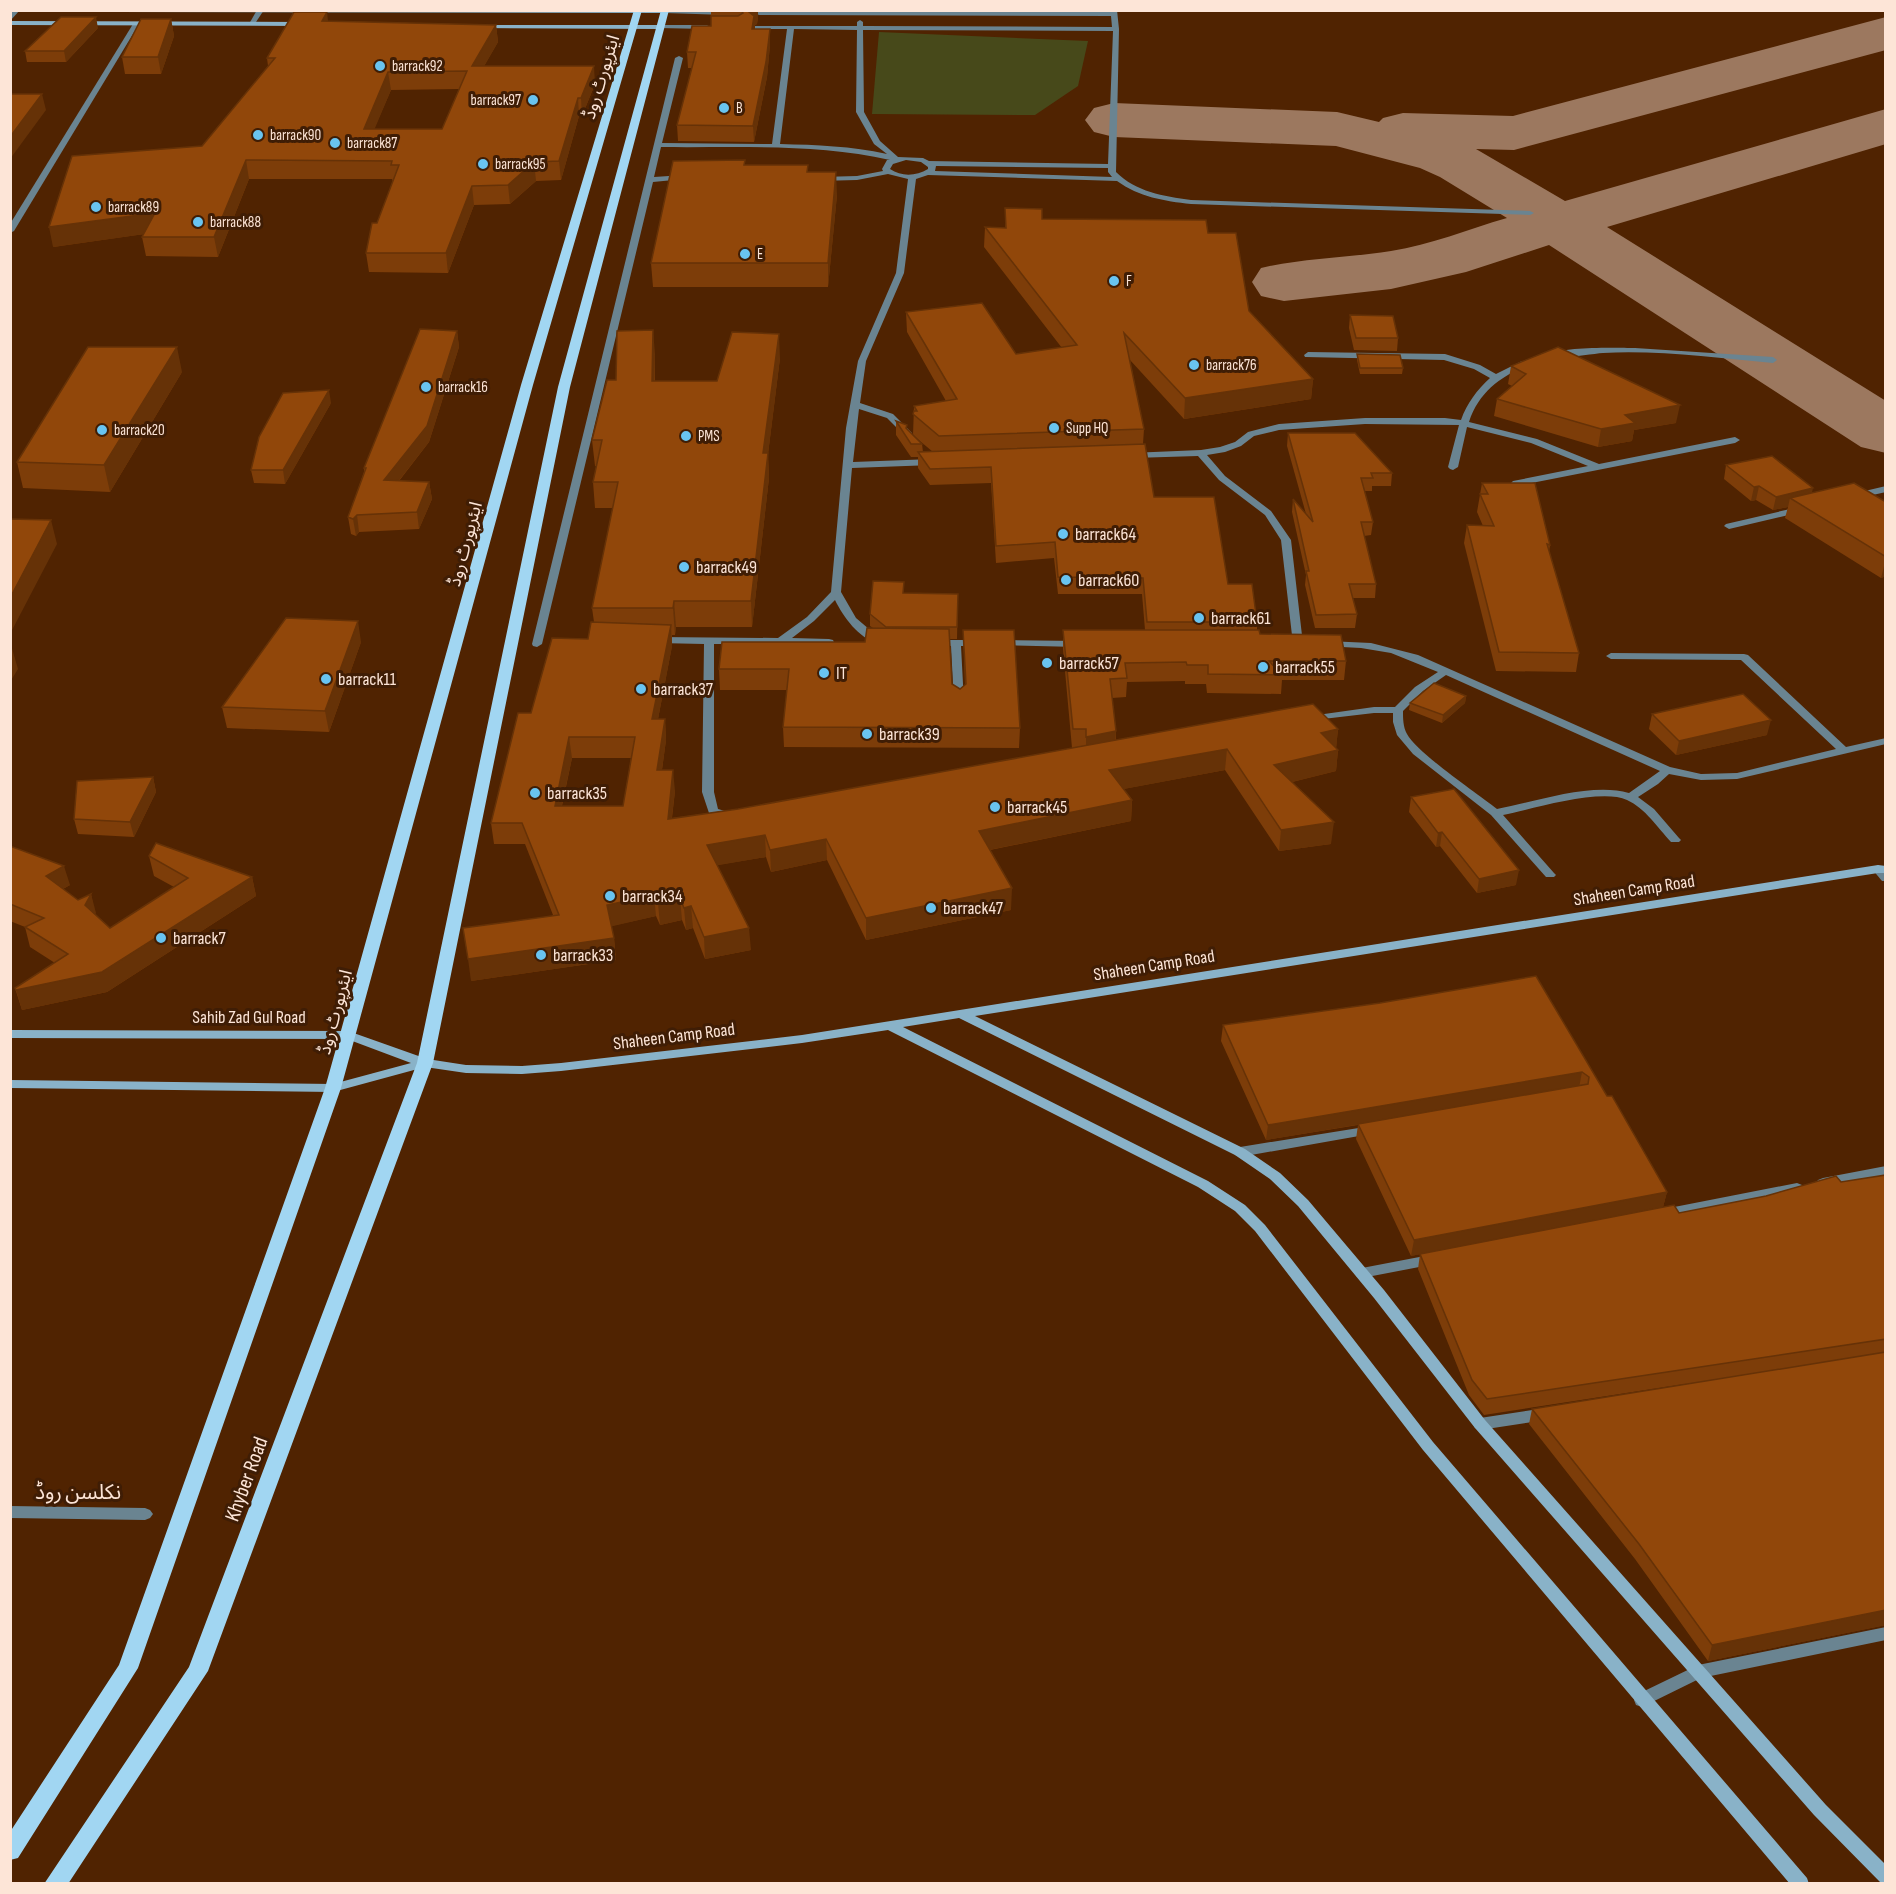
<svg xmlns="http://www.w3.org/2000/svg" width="1896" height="1894" viewBox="0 0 1896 1894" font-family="'Sofia Sans Condensed','Noto Sans Arabic',sans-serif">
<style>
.green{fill:#47491a}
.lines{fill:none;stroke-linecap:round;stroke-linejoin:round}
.taxiway{fill:#9c785f;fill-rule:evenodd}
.lane{fill:#6a8491;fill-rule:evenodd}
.street{fill:#6a8491;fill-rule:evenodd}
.secondary{fill:#89b2c8;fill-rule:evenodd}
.primary{fill:#a1d6f2;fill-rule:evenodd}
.wall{fill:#7d3d09;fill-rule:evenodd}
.shaded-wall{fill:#663207}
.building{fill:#91470a;stroke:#663207;stroke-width:1.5;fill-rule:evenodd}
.poi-dot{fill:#69c4f0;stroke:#3f1d05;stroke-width:2}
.labels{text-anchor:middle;stroke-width:6;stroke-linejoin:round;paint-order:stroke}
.far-poi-label{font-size:15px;fill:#fde5d7;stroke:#3f1d05;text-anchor:start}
.street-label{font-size:18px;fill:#fde5d7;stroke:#3f1d05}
.poi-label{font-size:18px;fill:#fde5d7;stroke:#3f1d05;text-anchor:start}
.near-street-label{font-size:21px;fill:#fde5d7;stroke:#3f1d05}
</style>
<rect width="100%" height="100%" fill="#502301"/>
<!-- green -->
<polygon class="green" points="879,32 1088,41 1078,86 1035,115 872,114"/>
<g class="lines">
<!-- taxiway -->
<path class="taxiway" d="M1886,17V50L1514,150L1476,149L1565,201L1886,109V144L1607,227L1886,401V453L1861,447L1549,245L1466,272L1391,289L1284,301L1261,296L1252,282L1261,268C1303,258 1348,258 1391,251C1431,245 1468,229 1507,218L1440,177L1420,168L1336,146L1114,137L1094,132L1085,120L1094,108L1114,103L1337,112L1379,122L1383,118L1403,113L1513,116Z"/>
<!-- lane -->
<g class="lane">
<path d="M1111,10H1117L1119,29L1116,172C1136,192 1163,196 1191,200L1530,211L1534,213L1530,215L1191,204C1164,201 1139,197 1117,181L928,175L916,179L904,273L866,361L860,403L893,414L912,433L907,436L904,435L887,418L859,409L853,462L933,459L938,462L933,465L852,468L841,592L856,618L883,641L878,644C858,637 844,618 835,600L814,621L792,638L829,639L833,640L834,642L833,644H714V792L718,809L735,814L737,816L731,819L709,813L702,792L704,644L658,643L653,640L658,637L778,638L807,617L831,592L846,428L858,361L896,273L908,179L888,174L857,180L818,181L817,179L821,177L857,176L883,171L882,169L887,160H890C815,143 737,148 661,147L654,177L684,175L688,177L684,179L653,182L542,644L537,647L533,646L532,644L675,58L679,56L683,58L662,143L772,144L787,29H755L752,27L753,26H857V22L860,20L863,22V26L1112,27L1111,16L759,15L757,14V12ZM794,29L857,30L856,112L874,144L887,154C851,146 817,145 780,144ZM863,30L1113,31L1108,164L929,161L923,158L898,157L880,141L864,112ZM906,160L921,162L928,167V169C916,176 902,177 890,169L893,164ZM936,166L1108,168V172L1112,177L935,171Z"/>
<path d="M662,11C676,9 717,7 729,13L726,15L665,13Z"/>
<polygon points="660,25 707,25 710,27 707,29 658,28 657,27"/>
<path d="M1635,348L1773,357L1777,360L1773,363C1717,358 1659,350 1603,353C1591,354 1556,360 1549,355C1563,346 1616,348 1635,348Z"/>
<path d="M1308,352L1445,354L1480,365L1496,374L1522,361H1528V365C1500,377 1479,392 1469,422L1537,439L1599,464L1735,437L1740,440L1735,443L1516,486L1511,483L1513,481L1588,466L1531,443L1467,427L1458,467L1453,470L1450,469L1448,467L1459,425L1365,424L1279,430L1254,436L1241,446L1225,452L1207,455L1225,476L1271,511L1291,540L1303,644L1298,647L1293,644L1281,540L1265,515L1219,480L1198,456L1133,458L1128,455L1130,453L1201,450L1220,447L1235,442L1248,432L1279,424L1365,418H1445L1461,420C1467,403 1477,390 1490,378L1474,369L1444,360L1305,357L1304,355Z"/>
<polygon points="1886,486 1886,492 1855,499 1850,496 1852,494"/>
<polygon points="1803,506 1808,509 1806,511 1729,529 1724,526 1726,524"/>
<polygon points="934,640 979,640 984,643 979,646 961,646 964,703 963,705 959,706 954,703 951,646 930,645 929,643 930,641"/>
<polygon points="1000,640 1078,641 1083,644 1078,647 996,645 995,643 996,641"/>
<path d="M1327,641L1371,643L1418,655L1670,767L1701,774L1737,773L1836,749L1741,660L1611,659L1606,656L1611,653L1744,654L1748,655L1846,747L1886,738V744L1737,779L1701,780L1669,774L1658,784L1638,797L1654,809L1679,838L1681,840L1679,842H1671C1658,828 1645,808 1627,800C1600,788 1533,809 1503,815L1554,873L1556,875L1554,877H1546L1491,815L1413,754L1397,735L1393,722V713H1374L1306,721L1305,719L1310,716L1374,707H1395L1415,687L1438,672L1391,653L1361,648L1323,646L1322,644ZM1446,675L1660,771L1629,793C1591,782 1535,802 1497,809C1477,793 1417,753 1407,734C1403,727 1403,718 1403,711L1423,691Z"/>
</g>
<!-- street -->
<g class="street">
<polygon points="13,10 20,10 10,21 10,14"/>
<polygon points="257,10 264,10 254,25 250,25 249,24"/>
<polygon points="136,22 139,24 14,231 10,233 10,224 133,24"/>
<polygon points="1878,865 1886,870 1886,881 1882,881 1872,869"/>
<polygon points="1371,1126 1376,1127 1378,1130 1376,1133 1240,1157 1235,1155 1233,1152 1235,1149 1240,1147"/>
<polygon points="1886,1166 1886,1176 1823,1188 1818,1186 1816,1183 1818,1180 1823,1178"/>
<polygon points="1797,1183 1802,1185 1804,1188 1802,1191 1664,1219 1659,1217 1657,1214 1659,1211 1664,1209"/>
<polygon points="1435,1254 1440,1255 1442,1259 1440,1263 1362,1278 1357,1277 1355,1273 1357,1269 1362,1268"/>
<polygon points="1546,1408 1551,1410 1553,1414 1551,1418 1546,1420 1480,1430 1475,1428 1473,1424 1475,1420 1480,1418"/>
<polygon points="10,1506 145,1508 150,1510 153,1514 150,1518 145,1520 10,1518"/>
<polygon points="1886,1627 1886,1640 1701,1678 1642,1707 1636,1705 1634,1700 1636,1695 1698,1665"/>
</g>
<!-- secondary -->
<g class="secondary">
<polygon points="111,10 668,10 668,11 665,13 114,12"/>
<polygon points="10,21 302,22 305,24 302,26 10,25"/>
<polygon points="479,25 660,25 663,27 660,29 481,28 479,27"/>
<polygon points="1878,865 1886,866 1886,873 1878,873 975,1016 1245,1149 1280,1173 1308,1200 1384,1290 1485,1420 1826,1805 1886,1865 1886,1884 1880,1882 1814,1815 1475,1428 1374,1298 1298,1206 1270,1179 1235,1155 959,1018 903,1027 1208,1181 1245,1205 1265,1225 1433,1442 1807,1878 1809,1884 1790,1884 1423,1450 1255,1231 1235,1211 1198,1187 888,1030 802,1043 561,1071 522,1074 466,1073 425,1067 333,1092 10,1088 10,1080 333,1084 411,1063 347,1039 10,1038 10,1030 348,1031 427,1059 466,1065 522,1066 561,1063 802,1035"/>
</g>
<!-- primary -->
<g class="primary">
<polygon points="634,10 642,10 533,385 341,1088 138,1668 18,1858 10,1860 10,1832 119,1665 325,1088 521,385"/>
<polygon points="661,10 669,10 570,387 433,1063 208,1671 68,1884 44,1884 189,1667 417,1063 558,387"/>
</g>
</g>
<!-- wall -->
<g class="wall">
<polygon points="711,10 758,10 758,17 757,24 755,25 755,29 770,29 770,45 767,77 754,142 678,141 677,125 692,68 688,68 687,52 711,26"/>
<polygon points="171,19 174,36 161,74 125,74 122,57"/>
<path d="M328,21L496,25L498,42L484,66L595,84L582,116H579L561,180L536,181L510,204L474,205L448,273L369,272L366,253L393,182L392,179H249L218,257L146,256L142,237L144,234L53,247L202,146L268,66L267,58ZM459,89L442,129H374L391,90Z"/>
<polygon points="98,28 66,62 27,62 25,51"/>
<polygon points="745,160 745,165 808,165 808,172 837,195 828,287 653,287 651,263"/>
<path d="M1005,208L1042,219L1208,233L1249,311L1313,379L1311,399L1184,419L1130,360L1144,429L1143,444L1154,497L1228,584L1257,622V630L1260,634L1346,661L1344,680H1282L1281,694L1207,693L1206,684H1185V681L1127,682L1126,697L1112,698L1116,731V740L1338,729L1336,748L1338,750L1336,771L1292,782L1331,844L1279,851L1225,770L1123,789L1132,800L1131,821L990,850L1011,910L866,940L827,860L771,872L766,857L717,865L751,950L705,959L693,928L686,930L682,920L660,925L656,916L611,926L614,938L616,960L471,981L553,915L525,844H494L491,823L531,713L588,639L594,622L592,608L613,508H595L593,482L597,466H595L592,440L655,354V381H717L780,358L768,454L769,478L752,627H676L675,635H672V646L658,719H665L666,740L662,770L675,791L672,818L738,809L1072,748L1063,649V630H1145L1142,594H1058L1054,558L996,563L991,483L930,485L918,468V457H911L896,435V421L907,429L913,435L914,406L946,401L907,332L906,312L1016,354L1062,348L984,247L985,227L1005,228ZM914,436L933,452H923L922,444ZM572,758H631L623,806H562Z"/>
<polygon points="1350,315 1398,338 1397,351 1354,350 1349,328"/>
<polygon points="457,331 459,347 429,442 399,481 429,482 432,499 419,529 359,532 356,536 351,534 348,517 364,472 364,468"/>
<polygon points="1357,354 1403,368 1402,374 1360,374 1357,360"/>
<polygon points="1511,366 1676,423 1634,430 1632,441 1598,447 1494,416 1497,399 1512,386 1508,384"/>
<polygon points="182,372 110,492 23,488 17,462"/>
<polygon points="331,403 285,484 254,483 251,470"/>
<polygon points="1288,433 1392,473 1391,486 1372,486 1372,491 1364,491 1373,522 1371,535 1364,536 1376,584 1375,598 1353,598 1357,614 1355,628 1315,628 1305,585 1306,575 1292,512 1293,499 1306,514 1287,446"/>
<polygon points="1726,465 1812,493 1886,502 1886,576 1881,578 1785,518 1788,507 1773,510 1756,500 1751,501 1724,479"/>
<polygon points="1482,483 1550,545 1549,552 1579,653 1576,672 1496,671 1464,543 1467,525 1483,526 1477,512"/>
<polygon points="904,593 958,594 957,639 949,639 952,684 960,689 965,685 963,630 1020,728 1019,748 784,747 783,727 787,690 720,690 719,669 865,642 873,628 870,626 870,614"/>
<polygon points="361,642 329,732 227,728 222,707"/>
<polygon points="1466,696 1465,703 1442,723 1409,710 1410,703"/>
<polygon points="1652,714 1767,735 1676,755 1649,729"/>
<polygon points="153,777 156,792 134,837 78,834 74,819"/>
<polygon points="1411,797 1516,885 1477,893 1440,846 1436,847 1409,812"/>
<polygon points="10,846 70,885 63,889 78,900 91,894 95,914 110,928 174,887 154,876 149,856 252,877 256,896 107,992 22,1010 15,988 55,963 30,947 25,927 10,921"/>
<polygon points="1536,976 1607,1096 1667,1192 1663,1207 1679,1213 1886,1175 1886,1625 1708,1661 1635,1559 1529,1424 1532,1409 1698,1382 1484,1415 1469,1395 1418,1269 1420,1254 1411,1256 1356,1139 1358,1125 1266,1140 1221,1041 1223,1025 1380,1003"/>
</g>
<!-- shaded-wall -->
<g class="shaded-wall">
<polygon points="752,10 758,10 758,17 757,24 755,25 755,31 753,45 749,12"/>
<polygon points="327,12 329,29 322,21"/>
<polygon points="96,17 98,28 66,62 64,51"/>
<polygon points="171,19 174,36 161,74 158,57"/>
<polygon points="496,25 498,42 474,84 472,66"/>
<polygon points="770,29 770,45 767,77 754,142 753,126"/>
<polygon points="594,66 595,84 582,116 581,98"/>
<polygon points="388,72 391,90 367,147 364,129"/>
<polygon points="42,94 46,110 10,159 10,137"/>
<polygon points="578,98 579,116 561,180 559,161"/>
<polygon points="246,160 249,179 218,257 214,237"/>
<polygon points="534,162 536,181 510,204 508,185"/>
<polygon points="836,172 837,195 828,287 828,263"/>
<polygon points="472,186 474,205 448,273 446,253"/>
<polygon points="155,213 159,232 53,247 49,227"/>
<polygon points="653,330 655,354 654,405 652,381"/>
<polygon points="457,331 459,347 429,442 386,497 384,480"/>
<polygon points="779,334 780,358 768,454 769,478 752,627 751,601 763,453"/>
<polygon points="177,347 182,372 110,492 104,465"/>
<polygon points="1313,379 1311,399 1184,419 1185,398"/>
<polygon points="329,390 331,403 285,484 283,470"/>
<polygon points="1680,405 1676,423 1634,430 1632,441 1598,447 1601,429 1625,415"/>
<polygon points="429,482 432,499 419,529 417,512"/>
<polygon points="1759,486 1756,500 1751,501 1754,487"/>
<polygon points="1813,488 1810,502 1790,498 1788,507 1773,510 1776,497"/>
<polygon points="357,515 359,532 356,536 353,519"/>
<polygon points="51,520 57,544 10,634 10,598"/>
<polygon points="1886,559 1886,576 1881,578"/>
<polygon points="674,601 676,627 675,635 673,608"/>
<polygon points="358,621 361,642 329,732 325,711"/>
<polygon points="671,625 672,646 654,740 652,719"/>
<polygon points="11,645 18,669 10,682 10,646"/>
<polygon points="1466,696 1465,703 1442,723 1443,715"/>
<polygon points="665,719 666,740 659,791 657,770"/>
<polygon points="1771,720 1767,735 1676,755 1679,741"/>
<polygon points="1338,729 1336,750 1321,733"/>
<polygon points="1116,731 1115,750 1086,756 1086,737"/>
<polygon points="569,737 572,758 557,827 555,806"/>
<polygon points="1227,749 1225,770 1108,792 1109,770"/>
<polygon points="1338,750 1336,771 1272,787 1274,765"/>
<polygon points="673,770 675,791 669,840 668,819"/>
<polygon points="153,777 156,792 134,837 130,822"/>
<polygon points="1132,800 1131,821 979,852 979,831"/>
<polygon points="1334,822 1331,844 1279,851 1281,830"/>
<polygon points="1442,832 1440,846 1436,847 1438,833"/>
<polygon points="765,835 766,857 708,867 707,845"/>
<polygon points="826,839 827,860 771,872 770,850"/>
<polygon points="64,866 70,885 51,895 46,876"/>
<polygon points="1519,870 1516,885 1477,893 1479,879"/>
<polygon points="252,877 256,896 107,992 22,1010 16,990"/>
<polygon points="1012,888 1011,910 866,940 866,918"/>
<polygon points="91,894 96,913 90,924 85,905"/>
<polygon points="654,895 656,916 609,927 607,905"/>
<polygon points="680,898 682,920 660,925 658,903"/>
<polygon points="691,906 693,928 686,930 684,908"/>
<polygon points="749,928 751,950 705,959 704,937"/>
<polygon points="614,938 616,960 471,981 468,959"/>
<polygon points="1582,1072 1579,1088 1266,1140 1268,1125"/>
<polygon points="1667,1192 1663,1207 1411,1256 1414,1240"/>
<polygon points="1886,1610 1886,1625 1708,1661 1712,1645"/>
</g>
<!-- building -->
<g class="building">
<polygon points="741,10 752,10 749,12 754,16 752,29 770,29 766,62 753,126 677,125 696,52 687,52 692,26 711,26 711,16 738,16 743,13"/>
<path d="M294,12H327L322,21L496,25L472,66H594L581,98H578L559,161L534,162L508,185L472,186L446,253H366L372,223H377L399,165H391L392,161L246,160L214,237H142L155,213L49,227L72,156L202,146L275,58H267ZM467,71L442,129H364L388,72Z"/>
<polygon points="61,17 96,17 64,51 25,51"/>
<polygon points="141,19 171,19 158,57 122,57"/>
<polygon points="10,94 42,94 10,137"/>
<polygon points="745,160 744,165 808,165 807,172 836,172 828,263 651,263 673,161"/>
<polygon points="1005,208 1042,209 1042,219 1206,220 1208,233 1236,233 1249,311 1313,379 1185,398 1124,333 1144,429 939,436 913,414 914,411 917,411 914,406 957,399 906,312 982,303 1016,354 1077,345 985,227 1006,228"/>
<polygon points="1350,315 1393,316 1398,338 1356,338"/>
<polygon points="420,329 457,331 427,426 384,480 429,482 417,512 357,515 353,519 348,517 366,468 364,468"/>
<polygon points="653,330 652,381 717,381 732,332 779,334 763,453 768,453 751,601 674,601 673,608 592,608 618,482 593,482 602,440 592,440 607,380 616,380 617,331"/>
<polygon points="88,347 177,347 104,465 17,462"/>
<polygon points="1558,347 1680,405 1625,415 1635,423 1601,429 1497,399 1526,374 1511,366"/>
<polygon points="1357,354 1400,355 1403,368 1360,368"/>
<polygon points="329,390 283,470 251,470 259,437 283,393"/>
<polygon points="896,421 907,425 906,428 922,444 911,444"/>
<polygon points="1288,433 1355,433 1392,473 1371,473 1373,478 1361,478 1373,522 1361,522 1376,584 1349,584 1357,614 1316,615 1306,571 1309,571 1293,499 1313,522"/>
<polygon points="1145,444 1154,497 1214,497 1228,584 1252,584 1257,622 1147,622 1143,578 1058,577 1055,542 996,546 991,467 930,469 918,452"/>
<polygon points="1772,456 1813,488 1776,497 1759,486 1754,487 1726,465"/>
<polygon points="1482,483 1535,483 1550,545 1547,544 1579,653 1499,652 1467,525 1494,526 1480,494 1488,494"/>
<polygon points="1854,483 1886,502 1886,557 1790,498"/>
<polygon points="10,519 51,520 10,598"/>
<polygon points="873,581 904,582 903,593 958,594 957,627 886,627 870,614"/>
<polygon points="286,618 358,621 325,711 222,707"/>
<path d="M591,622L671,625L652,719H665L657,770H673L668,819L738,809L1313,704L1338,729L1321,733L1338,750L1274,765L1334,822L1281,830L1227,749L1109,770L1132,800L979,831L1012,888L866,918L826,839L770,850L765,835L707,845L749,928L704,937L691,906L684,908L680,898L658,903L654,895L607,905L614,938L468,959L463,928L559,915L522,823H491L518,713H531L552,638L588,639ZM569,737H635L623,806H555Z"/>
<polygon points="867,628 949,629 952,684 960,689 966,684 963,630 1014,630 1020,728 783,727 789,669 719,669 722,642 865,642"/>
<polygon points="1063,630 1259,630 1260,634 1341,635 1346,661 1269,661 1282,675 1208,674 1208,665 1187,665 1186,662 1125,663 1127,678 1110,679 1116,731 1086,737 1086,729 1073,729"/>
<polygon points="1434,683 1466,696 1443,715 1410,703"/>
<polygon points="1743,694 1771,720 1679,741 1652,714"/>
<polygon points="153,777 130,822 74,819 77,781"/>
<polygon points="1454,789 1519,870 1479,879 1442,832 1438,833 1411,797"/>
<polygon points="156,843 252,877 102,972 16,990 15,988 68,954 25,927 44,918 10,904 10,846 64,866 46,876 78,900 91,894 85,905 110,928 188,878 149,856"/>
<polygon points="1536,976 1607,1096 1612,1096 1667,1192 1414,1240 1358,1124 1588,1084 1589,1077 1582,1072 1268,1125 1223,1025 1380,1003"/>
<polygon points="1886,1175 1886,1339 1487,1399 1472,1380 1420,1254 1674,1205 1679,1213 1766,1196 1836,1176 1841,1182"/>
<polygon points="1886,1352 1886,1610 1712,1645 1639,1544 1532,1409"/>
</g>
<!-- markers -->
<g class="poi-dot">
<circle cx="380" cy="66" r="6"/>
<circle cx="533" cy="100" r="6"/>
<circle cx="724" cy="108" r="6"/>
<circle cx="258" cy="135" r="6"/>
<circle cx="335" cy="143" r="6"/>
<circle cx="483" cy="164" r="6"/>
<circle cx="96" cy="207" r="6"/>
<circle cx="198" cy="222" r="6"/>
<circle cx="745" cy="254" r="6"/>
<circle cx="1114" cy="281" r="6"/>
<circle cx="1194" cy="365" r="6"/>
<circle cx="426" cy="387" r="6"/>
<circle cx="1054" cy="428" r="6"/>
<circle cx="102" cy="430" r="6"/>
<circle cx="686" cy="436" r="6"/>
<circle cx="1063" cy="534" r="6"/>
<circle cx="684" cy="567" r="6"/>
<circle cx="1066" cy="580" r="6"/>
<circle cx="1199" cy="618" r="6"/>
<circle cx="1047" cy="663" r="6"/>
<circle cx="1263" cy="667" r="6"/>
<circle cx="824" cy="673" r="6"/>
<circle cx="326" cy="679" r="6"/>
<circle cx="641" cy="689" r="6"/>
<circle cx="867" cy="734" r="6"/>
<circle cx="535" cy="793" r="6"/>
<circle cx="995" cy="807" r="6"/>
<circle cx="610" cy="896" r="6"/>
<circle cx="931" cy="908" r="6"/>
<circle cx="161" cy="938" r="6"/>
<circle cx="541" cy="955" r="6"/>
</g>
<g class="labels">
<!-- far-poi labels -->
<g class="far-poi-label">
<text x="392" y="71">barrack92</text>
<text x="521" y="105" text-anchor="end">barrack97</text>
<text x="736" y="113">B</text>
<text x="270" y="140">barrack90</text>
<text x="347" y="148">barrack87</text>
<text x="495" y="169">barrack95</text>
<text x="108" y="212">barrack89</text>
<text x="210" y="227">barrack88</text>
<text x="757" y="259">E</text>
<text x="1126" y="286">F</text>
<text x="1206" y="370">barrack76</text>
<text x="438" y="392">barrack16</text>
<text x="1066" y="433">Supp HQ</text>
<text x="114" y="435">barrack20</text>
<text x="698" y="441">PMS</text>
</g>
<!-- street labels -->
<g class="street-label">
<text transform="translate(601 77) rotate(-73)" y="6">ایئرپورٹ روڈ</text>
<text transform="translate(465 544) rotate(-75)" y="6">ایئرپورٹ روڈ</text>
<text transform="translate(1634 890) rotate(-9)" y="6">Shaheen Camp Road</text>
<text transform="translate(1154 965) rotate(-9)" y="6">Shaheen Camp Road</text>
<text transform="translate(335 1012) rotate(-75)" y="6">ایئرپورٹ روڈ</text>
<text x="249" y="1023">Sahib Zad Gul Road</text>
<text transform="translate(674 1036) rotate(-7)" y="6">Shaheen Camp Road</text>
</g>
<!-- poi labels -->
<g class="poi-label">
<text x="1075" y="540">barrack64</text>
<text x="696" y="573">barrack49</text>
<text x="1078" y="586">barrack60</text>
<text x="1211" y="624">barrack61</text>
<text x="1059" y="669">barrack57</text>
<text x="1275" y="673">barrack55</text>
<text x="836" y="679">IT</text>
<text x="338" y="685">barrack11</text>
<text x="653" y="695">barrack37</text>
<text x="879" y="740">barrack39</text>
<text x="547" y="799">barrack35</text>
<text x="1007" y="813">barrack45</text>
<text x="622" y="902">barrack34</text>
<text x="943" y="914">barrack47</text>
<text x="173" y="944">barrack7</text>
<text x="553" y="961">barrack33</text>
</g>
<!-- near-street labels -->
<g class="near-street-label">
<text transform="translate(246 1479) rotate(-70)" y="7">Khyber Road</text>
<text x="78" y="1499">نکلسن روڈ</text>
</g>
</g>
<!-- border -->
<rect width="1896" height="1894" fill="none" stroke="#fde5d7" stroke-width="24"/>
</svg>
